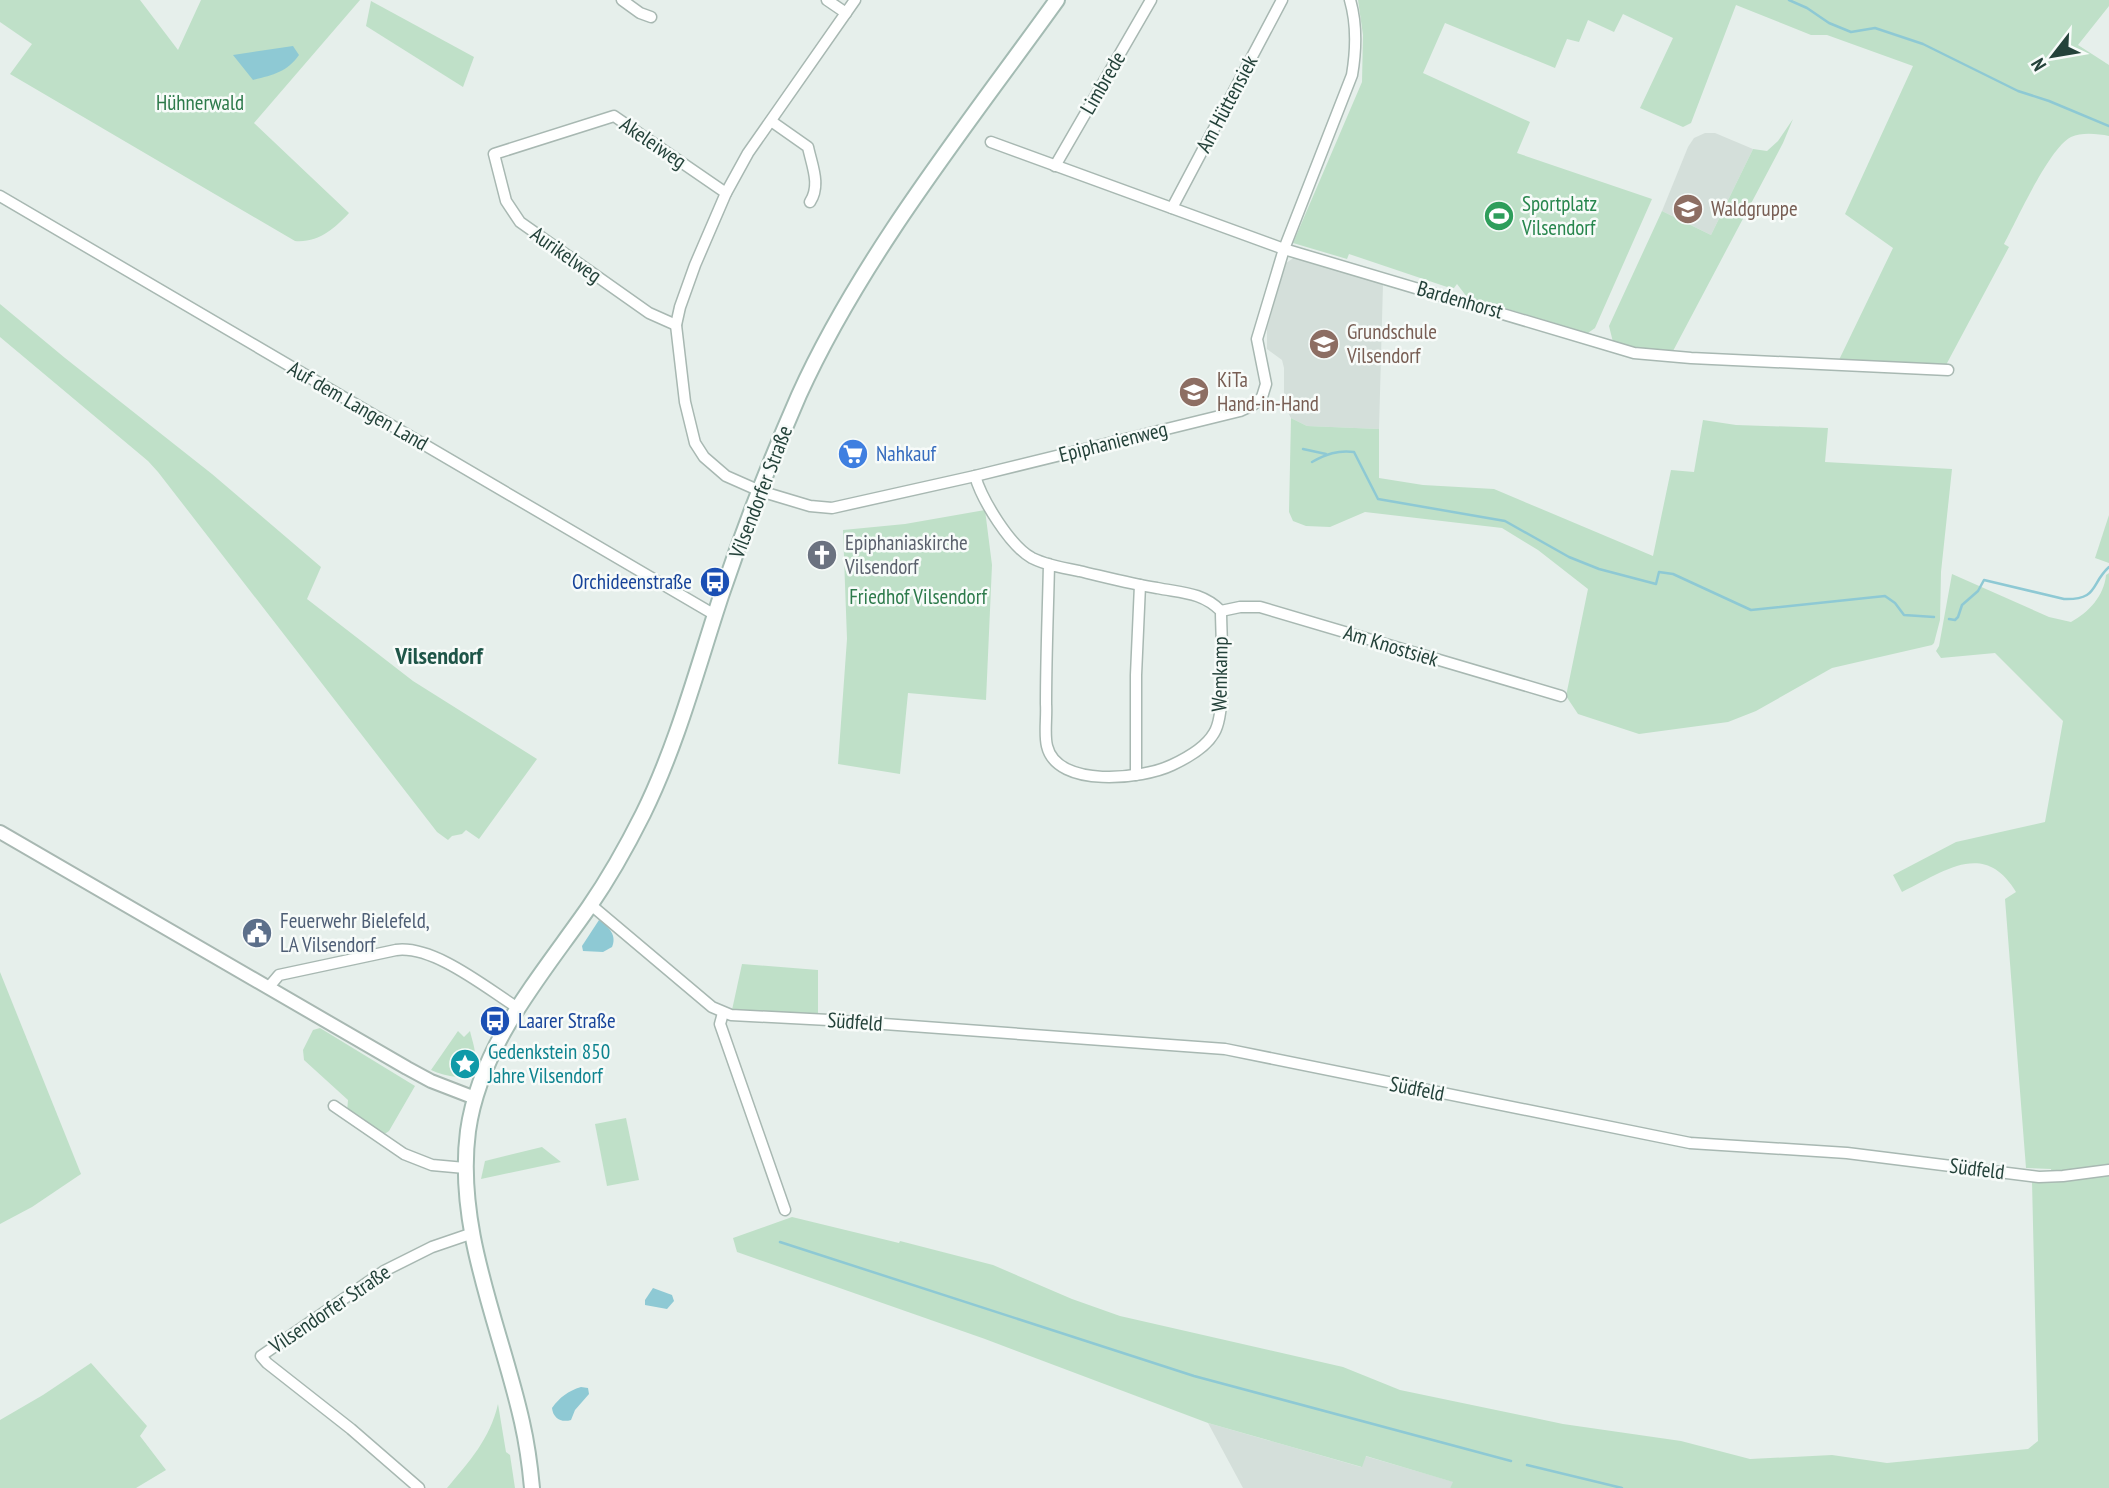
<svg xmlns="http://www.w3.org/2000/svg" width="2109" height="1488" viewBox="0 0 2109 1488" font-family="'PT Sans Narrow',sans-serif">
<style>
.built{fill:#d4dfda}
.green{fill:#bfe0c8}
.water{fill:#8ec9d4}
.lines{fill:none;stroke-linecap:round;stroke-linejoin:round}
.stream{stroke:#8ec9d4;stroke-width:2.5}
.minor-casing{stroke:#a8b8b2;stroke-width:13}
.tertiary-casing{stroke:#a8b8b2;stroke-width:16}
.secondary-casing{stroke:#a4bbb3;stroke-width:18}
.minor{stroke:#fff;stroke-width:10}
.tertiary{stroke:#fff;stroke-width:12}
.secondary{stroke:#fff;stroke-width:14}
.labels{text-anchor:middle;stroke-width:5;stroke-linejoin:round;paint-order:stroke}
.street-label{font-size:21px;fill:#24423a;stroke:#f7fbf9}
.park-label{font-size:21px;fill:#2d7a4b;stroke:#f7fbf9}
.leisure-label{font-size:21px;fill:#27864d;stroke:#f7fbf9;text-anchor:start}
.education-label{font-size:21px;fill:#785e54;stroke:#f7fbf9;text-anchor:start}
.shop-label{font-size:21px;fill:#366cbe;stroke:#f7fbf9;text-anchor:start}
.worship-label{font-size:21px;fill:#5b616d;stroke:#f7fbf9;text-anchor:start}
.transit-label{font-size:21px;fill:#164399;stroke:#f7fbf9;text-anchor:end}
.service-label{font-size:21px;fill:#4e5e75;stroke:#f7fbf9;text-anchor:start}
.culture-label{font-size:21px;fill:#0d838f;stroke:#f7fbf9;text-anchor:start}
.quarter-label{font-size:24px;font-weight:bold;fill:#1f5548;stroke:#f7fbf9}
</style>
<rect width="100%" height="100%" fill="#e6efeb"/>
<!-- built -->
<g class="built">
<polygon points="1705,133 1715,133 1753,149 1711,235 1662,211 1688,147 1694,138"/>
<polygon points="1295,257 1383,284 1379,429 1307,426 1291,418 1284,405 1284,368 1282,360 1267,349 1267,328 1286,263"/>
<polygon points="1208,1423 1361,1467 1365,1456 1454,1482 1450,1488 1243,1488"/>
</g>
<!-- green -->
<g class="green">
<path d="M0,0H140L178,50L201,0H360L254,123L349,213C335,228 319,243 295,241L10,74L32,44L0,22Z"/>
<path d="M1358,0H2109V6L2078,45L2109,65V136C2098,134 2082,132 2071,137C2049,148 2017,220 2004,244L2009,247L1946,365L1838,362L1893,248L1845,214L1913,66L1827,35H1811L1736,5L1691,123L1683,127L1640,108L1673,38L1623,14L1614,32L1588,20L1579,42L1567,39L1555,68L1445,23L1423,73L1530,122L1517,153L1652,199L1595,328L1588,333L1467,297L1457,284L1454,288H1450L1349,254L1347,259L1293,243L1362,82L1363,35Z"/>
<polygon points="371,1 474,57 463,87 366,26"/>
<polygon points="1793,119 1783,143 1673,351 1642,349 1613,342 1609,326 1662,211 1711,235 1753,149 1767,151 1778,141"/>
<polygon points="0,304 65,358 212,474 321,567 307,599 413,681 537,759 479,839 466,830 462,834 452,836 448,840 437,832 158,472 148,461 0,337"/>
<polygon points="1291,418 1307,426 1379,429 1379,478 1423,485 1494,489 1653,556 1671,470 1694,472 1703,420 1736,425 1828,428 1825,462 1952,469 1941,572 1940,620 1934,643 1932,645 1832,668 1756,711 1728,722 1639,734 1578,714 1566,696 1588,589 1538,550 1502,528 1365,512 1330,527 1306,526 1293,521 1289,512"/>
<polygon points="985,510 992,565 986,700 908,693 900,774 838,764 847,639 843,530 905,524"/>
<polygon points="2109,515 2109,563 2095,558"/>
<path d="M2109,573V1488H1450L1453,1482L1366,1456L1362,1467L1208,1423L985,1339L737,1252L733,1238L792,1217L899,1243L900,1241L993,1265L1072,1299L1120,1316L1343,1367L1400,1390L1563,1424L1681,1441L1750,1459L1832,1455L1887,1463L2028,1449L2038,1441L2032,1181H2052L2051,1169L2026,1168L2005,899L2016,892C1984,839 1944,872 1902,892L1893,875L1956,842L2045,822L2063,721L1995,653L1941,658L1936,651L1939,646L1952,574L2049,617L2071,622C2089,612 2104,596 2106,575Z"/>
<polygon points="742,964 818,970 818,1015 732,1010"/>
<polygon points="0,972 81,1174 32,1207 0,1224"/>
<polygon points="320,1028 415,1086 389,1131 383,1135 347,1112 348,1100 304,1060 303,1050 313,1030"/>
<path d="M458,1031L464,1037L470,1031C472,1040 476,1050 475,1059C473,1084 447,1077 431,1070Z"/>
<polygon points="626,1118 639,1180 607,1186 595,1124"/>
<polygon points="542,1147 561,1162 481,1179 485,1161"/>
<polygon points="91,1363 147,1426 140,1436 166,1470 136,1488 0,1488 0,1420 43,1395"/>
<path d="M498,1404L506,1452L510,1455L515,1488H447C469,1462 490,1439 498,1404Z"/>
</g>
<!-- water -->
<g class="water">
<path d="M293,46L299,55C287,72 273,75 253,80L233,55Z"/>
<path d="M599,920C609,927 617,935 612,947L603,952L583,951L582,946Z"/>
<polygon points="653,1288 672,1295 674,1301 667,1309 645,1305 645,1300"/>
<path d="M581,1387L588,1388L589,1394L575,1410L571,1420C561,1423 553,1418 552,1408C560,1397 568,1391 581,1387Z"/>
</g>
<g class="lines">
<!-- stream -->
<g class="stream">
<polyline points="1789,0 1807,8 1829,23 1851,32 1875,28 1923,44 2018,91 2049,101 2109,126"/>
<polyline points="1303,449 1326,454"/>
<path d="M1312,462C1326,454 1338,450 1354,452L1378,499L1505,521L1569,557L1599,569L1656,584L1659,572L1673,574L1751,610L1885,596L1895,603L1904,615L1934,617"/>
<path d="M1949,619L1955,620L1958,617L1962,605L1978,591L1984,580L2064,599C2099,600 2090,584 2109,567"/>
<polyline points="780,1242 1194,1376 1511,1461"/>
<polyline points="1527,1465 1622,1488"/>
</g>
<!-- minor casing -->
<g class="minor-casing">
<g id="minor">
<polyline points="622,0 640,13 651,17"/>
<polyline points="827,0 846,13"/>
<path d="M855,0L748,153L726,193L695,265L680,307L676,325L685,402L695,443L704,457L726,476L760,491L810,506L832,508L975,476L1240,411L1253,405L1262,397L1266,384L1257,339L1284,249L1352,75C1356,51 1357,24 1350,0"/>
<path d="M771,121L808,147C812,166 821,185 810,202"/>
<polyline points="991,142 1284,249 1634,353 1691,358 1948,370"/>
<polyline points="1055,166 1151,0"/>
<polyline points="0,196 715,615"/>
<polyline points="1172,208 1282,0"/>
<polyline points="676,325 649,313 520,222 506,201 494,154 614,116 726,193"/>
<path d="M975,476C982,500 1010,546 1032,558C1046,565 1063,568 1079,571C1105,577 1131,584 1157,588C1182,593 1202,592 1221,611C1221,637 1227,713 1214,733C1206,747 1187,758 1172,765C1143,779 1057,789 1047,746C1044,734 1047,717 1046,704C1046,657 1048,611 1049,564"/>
<polyline points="1221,611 1240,607 1260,607 1561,696"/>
<polyline points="1136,775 1136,675 1140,585"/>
<polyline points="591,905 712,1007 731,1015 829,1020 1225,1049 1690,1143 1847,1153 2039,1177 2063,1176 2109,1170"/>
<path d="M268,988L279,975L396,950C434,945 486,988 518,1008"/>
<polyline points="723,1013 720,1024 785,1210"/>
<polyline points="334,1106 404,1154 432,1165 465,1168"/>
<polyline points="419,1488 351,1429 267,1363 261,1356 384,1271 432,1247 473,1233"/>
</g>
</g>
<!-- tertiary casing -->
<g class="tertiary-casing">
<polyline id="tertiary" points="0,832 407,1068 431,1081 475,1098"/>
</g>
<!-- secondary casing -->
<g class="secondary-casing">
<path id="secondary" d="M532,1488C530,1466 527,1444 522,1422C501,1327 455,1231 468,1131C480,1045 541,976 589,907C609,878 627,846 643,814C677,745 697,669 721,596C744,528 770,461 799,395C862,256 968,124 1057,0"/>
</g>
<!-- minor -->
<use href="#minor" class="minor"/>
<!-- tertiary -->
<use href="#tertiary" class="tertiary"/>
<!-- secondary -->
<use href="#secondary" class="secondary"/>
</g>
<!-- icons -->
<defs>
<g id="school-disc" transform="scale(1.575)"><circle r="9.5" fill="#8d6e63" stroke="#f7fbf9"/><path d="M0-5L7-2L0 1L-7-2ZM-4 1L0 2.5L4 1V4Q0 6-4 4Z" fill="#fff"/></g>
<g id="stadium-disc" transform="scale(1.575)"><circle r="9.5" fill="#2e9e5b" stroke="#f7fbf9"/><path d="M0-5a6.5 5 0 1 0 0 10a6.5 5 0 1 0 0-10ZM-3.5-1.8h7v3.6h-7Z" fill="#fff"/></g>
<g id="supermarket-disc" transform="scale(1.575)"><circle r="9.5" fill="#3f7fe0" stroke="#f7fbf9"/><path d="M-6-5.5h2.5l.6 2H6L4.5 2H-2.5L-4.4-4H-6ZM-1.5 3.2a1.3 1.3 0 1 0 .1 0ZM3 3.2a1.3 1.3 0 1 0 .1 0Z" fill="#fff"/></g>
<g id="church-disc" transform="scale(1.575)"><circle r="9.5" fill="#6b7280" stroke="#f7fbf9"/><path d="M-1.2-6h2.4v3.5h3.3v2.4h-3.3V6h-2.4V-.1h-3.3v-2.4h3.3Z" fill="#fff"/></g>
<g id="bus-disc" transform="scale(1.575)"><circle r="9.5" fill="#1a4fb4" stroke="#f7fbf9"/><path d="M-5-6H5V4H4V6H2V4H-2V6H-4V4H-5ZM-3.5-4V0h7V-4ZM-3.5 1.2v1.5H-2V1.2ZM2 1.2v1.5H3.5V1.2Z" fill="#fff"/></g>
<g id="civic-disc" transform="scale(1.575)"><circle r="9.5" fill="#5c6f8a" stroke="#f7fbf9"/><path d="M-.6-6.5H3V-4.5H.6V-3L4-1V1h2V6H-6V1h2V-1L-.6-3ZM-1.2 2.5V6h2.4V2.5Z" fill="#fff"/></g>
<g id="sight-disc" transform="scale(1.575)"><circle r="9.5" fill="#0f9aa8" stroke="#f7fbf9"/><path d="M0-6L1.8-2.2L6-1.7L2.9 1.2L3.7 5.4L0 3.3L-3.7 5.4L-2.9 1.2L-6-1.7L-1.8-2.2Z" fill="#fff"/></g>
</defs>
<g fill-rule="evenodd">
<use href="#school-disc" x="1688" y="209"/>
<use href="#stadium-disc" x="1499" y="216"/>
<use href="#school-disc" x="1324" y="344"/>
<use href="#school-disc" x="1194" y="392"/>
<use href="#supermarket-disc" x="853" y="454"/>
<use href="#church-disc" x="822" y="555"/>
<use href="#bus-disc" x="715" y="582"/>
<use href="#civic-disc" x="257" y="933"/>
<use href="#bus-disc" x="495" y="1021"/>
<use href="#sight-disc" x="465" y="1064"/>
</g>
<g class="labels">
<!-- street labels -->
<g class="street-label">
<text transform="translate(1103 83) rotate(-60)" y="7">Limbrede</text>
<text transform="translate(1227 104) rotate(-62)" y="7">Am Hüttensiek</text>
<text transform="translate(653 143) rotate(34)" y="7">Akeleiweg</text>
<text transform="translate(566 255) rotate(35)" y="7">Aurikelweg</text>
<text transform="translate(1460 300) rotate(16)" y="7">Bardenhorst</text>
<text transform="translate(358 406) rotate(30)" y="7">Auf dem Langen Land</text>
<text transform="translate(1113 442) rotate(-14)" y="7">Epiphanienweg</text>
<text transform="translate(761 492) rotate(-69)" y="7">Vilsendorfer Straße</text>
<text transform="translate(1391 646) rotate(17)" y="7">Am Knostsiek</text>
<text transform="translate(1220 674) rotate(-89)" y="7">Wemkamp</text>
<text transform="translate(855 1022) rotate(4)" y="7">Südfeld</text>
<text transform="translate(1417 1089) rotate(11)" y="7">Südfeld</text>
<text transform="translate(1977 1169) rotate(7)" y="7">Südfeld</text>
<text transform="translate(330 1309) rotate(-34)" y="7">Vilsendorfer Straße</text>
</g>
<!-- park labels -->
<g class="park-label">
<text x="200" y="110">Hühnerwald</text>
<text x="918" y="604">Friedhof Vilsendorf</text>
</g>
<!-- leisure labels -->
<g class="leisure-label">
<text x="1522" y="211">Sportplatz<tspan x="1522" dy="24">Vilsendorf</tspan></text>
</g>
<!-- education labels -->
<g class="education-label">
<text x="1711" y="216">Waldgruppe</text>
<text x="1347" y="339">Grundschule<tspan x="1347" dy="24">Vilsendorf</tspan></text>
<text x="1217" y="387">KiTa<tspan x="1217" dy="24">Hand-in-Hand</tspan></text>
</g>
<!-- shop labels -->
<g class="shop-label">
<text x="876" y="461">Nahkauf</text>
</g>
<!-- worship labels -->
<g class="worship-label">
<text x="845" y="550">Epiphaniaskirche<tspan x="845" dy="24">Vilsendorf</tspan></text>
</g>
<!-- transit labels -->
<g class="transit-label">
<text x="692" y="589">Orchideenstraße</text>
<text x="518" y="1028" text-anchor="start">Laarer Straße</text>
</g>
<!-- service labels -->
<g class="service-label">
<text x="280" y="928">Feuerwehr Bielefeld,<tspan x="280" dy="24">LA Vilsendorf</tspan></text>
</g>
<!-- culture labels -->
<g class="culture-label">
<text x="488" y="1059">Gedenkstein 850<tspan x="488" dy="24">Jahre Vilsendorf</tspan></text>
</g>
<!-- quarter labels -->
<g class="quarter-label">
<text x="439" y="664">Vilsendorf</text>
</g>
</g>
<!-- north arrow -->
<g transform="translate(2053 56) rotate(239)" stroke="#f7fbf9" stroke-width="5" paint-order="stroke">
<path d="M0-5L12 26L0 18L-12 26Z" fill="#24423a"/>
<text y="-10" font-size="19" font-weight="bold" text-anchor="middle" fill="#24423a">N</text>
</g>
</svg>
